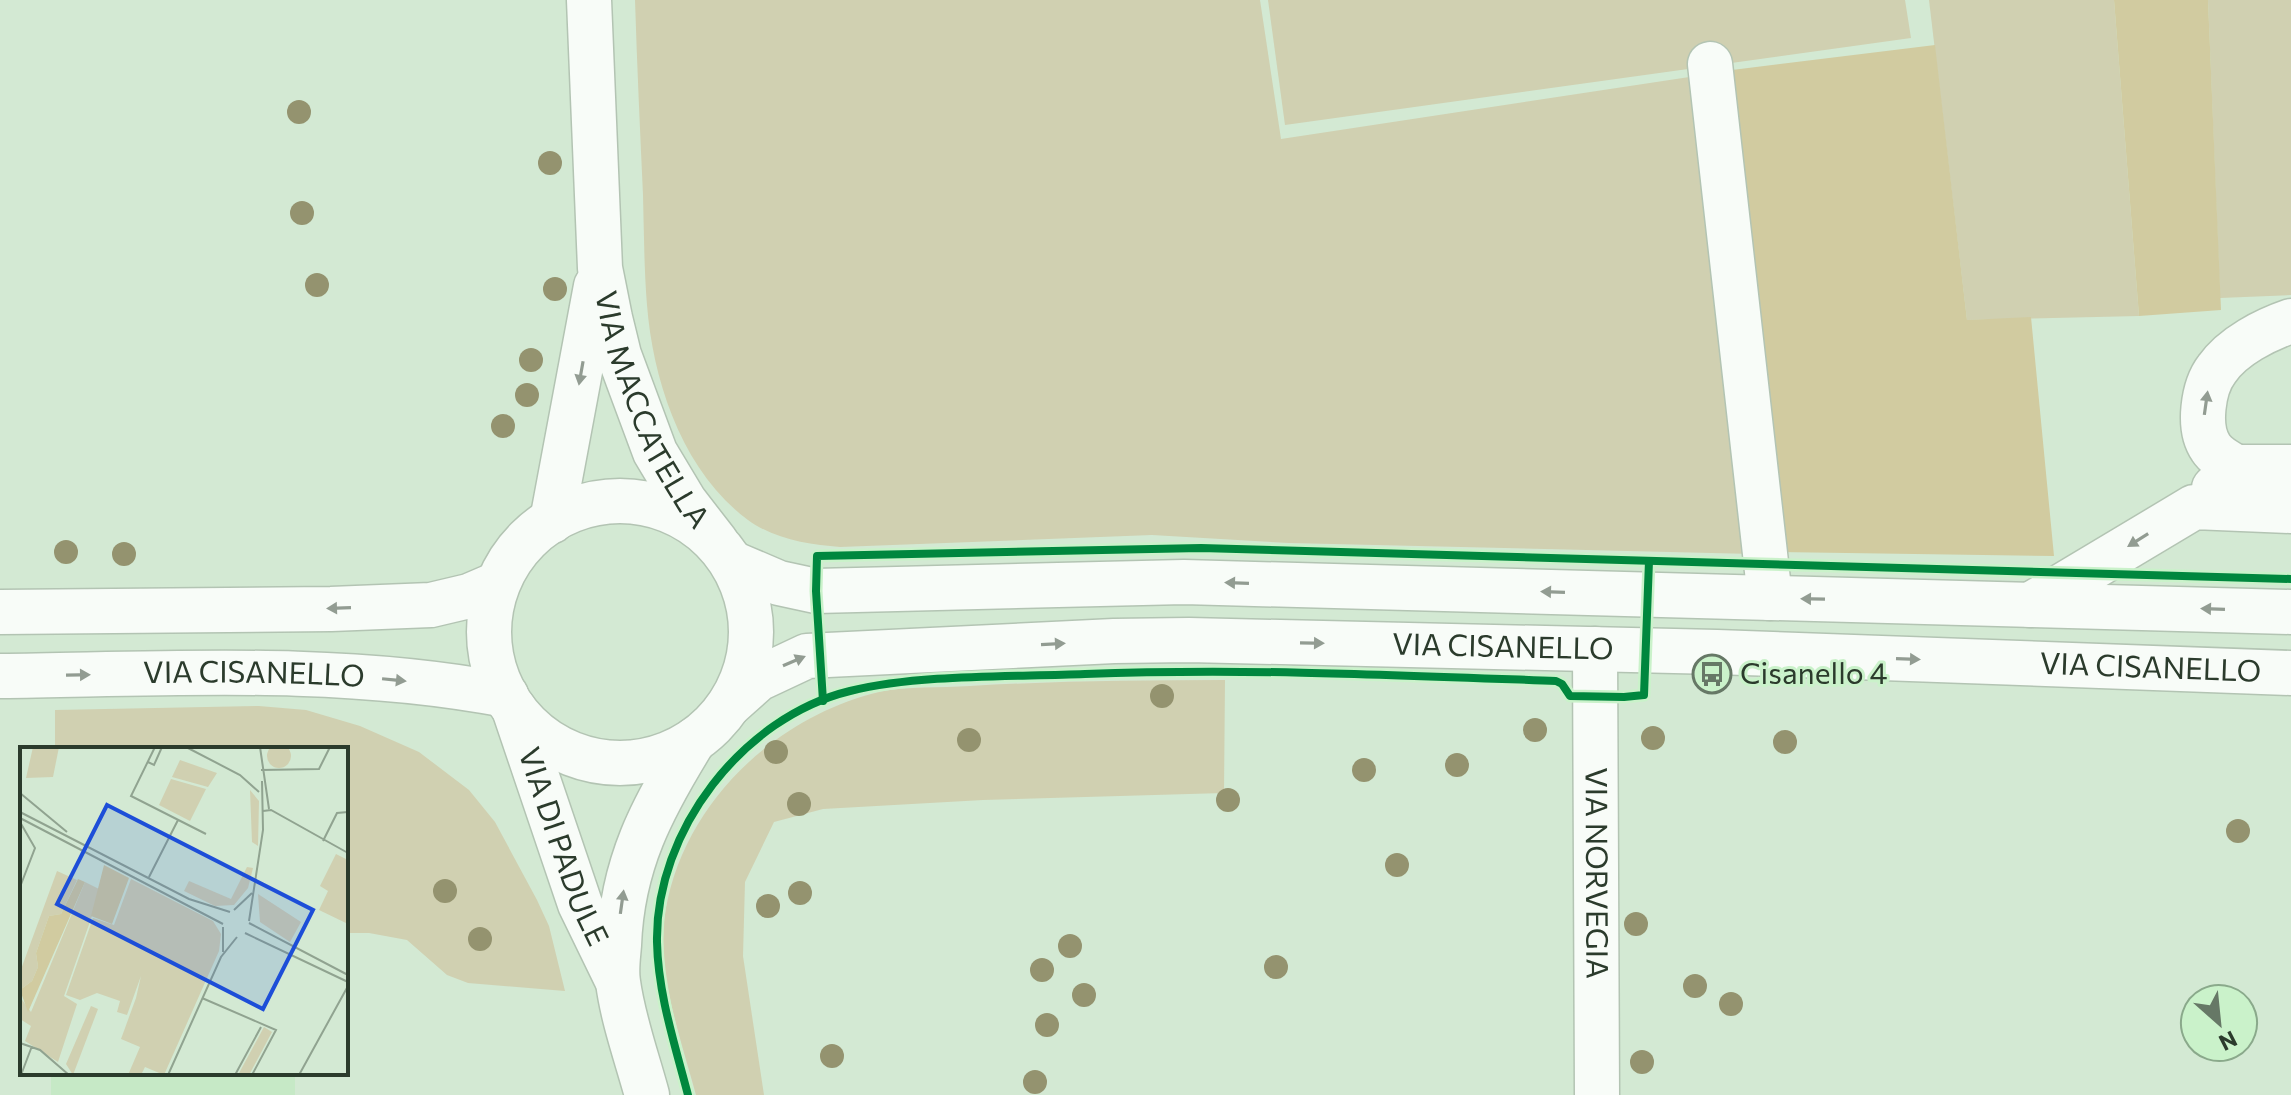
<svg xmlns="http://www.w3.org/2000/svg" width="2291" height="1095" viewBox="0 0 2291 1095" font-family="Commissioner,sans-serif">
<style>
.built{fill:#c6e9c6}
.green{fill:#d0d0b1}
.forest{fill:#d1cba0}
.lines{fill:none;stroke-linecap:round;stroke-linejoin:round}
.minor-casing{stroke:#b3c4b3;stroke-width:47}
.major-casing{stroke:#b3c4b3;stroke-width:47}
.minor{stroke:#f8fcf8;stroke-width:44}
.major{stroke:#f8fcf8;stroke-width:44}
.cycleway-casing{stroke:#caf2ca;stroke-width:13}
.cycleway{stroke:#00873e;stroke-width:8}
.tree{fill:#94936f}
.oneway{fill:#929c92}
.labels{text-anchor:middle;stroke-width:6;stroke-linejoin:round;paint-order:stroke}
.street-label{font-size:30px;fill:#2b3b2c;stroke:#caf2ca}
.poi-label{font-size:30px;fill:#2b3b2c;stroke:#caf2ca;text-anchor:start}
.inset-road{fill:none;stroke:#90a390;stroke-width:2}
.view{fill:#1d4ed8;fill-opacity:0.15;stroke:#1d4ed8;stroke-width:4}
.inset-edge{fill:none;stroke:#2b3b2c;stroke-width:4}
</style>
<rect width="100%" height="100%" fill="#d3e9d3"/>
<!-- built -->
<rect class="built" x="51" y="1073" width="244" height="22"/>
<!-- green -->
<g class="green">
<path d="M635,0H1260L1281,139L1696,76L1753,554L1289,543L1152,535L840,547C809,545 774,539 748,520C683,472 653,382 647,305C644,268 644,232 643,195C640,130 637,65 635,0Z"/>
<polygon points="1268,0 1905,0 1911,38 1285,125"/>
<polygon points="1929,0 2114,0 2139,316 1967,320"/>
<polygon points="2208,0 2291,0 2291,295 2220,298"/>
<path d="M1225,680L1224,793L983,800L823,809L774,822L745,882L743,956L764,1095H696C682,1043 658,977 664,922C677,810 771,718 879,692C907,686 940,688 970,686C1055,681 1139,680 1225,680Z"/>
<polygon points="259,706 306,710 360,726 419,752 469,790 495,822 537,900 549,926 565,991 468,983 447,975 407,940 369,933 346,933 346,749 55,749 55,710"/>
</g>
<!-- forest -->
<g class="forest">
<polygon points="2114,0 2208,0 2221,310 2139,316"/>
<polygon points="1935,45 1967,320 2031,317 2054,556 1777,552 1716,72"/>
</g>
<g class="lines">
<!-- minor casing -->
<g class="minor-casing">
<g id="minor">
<path id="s1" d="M589,0L600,268L610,318L619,355L655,452L685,502L716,542"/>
<polyline points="1710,64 1770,598"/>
<path d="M2236,467C2226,461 2217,457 2211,448C2197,428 2203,387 2217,369C2233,346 2265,330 2291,321"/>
<polyline points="2214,488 2236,467 2291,467"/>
<polyline points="552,521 596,286"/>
<polyline points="2030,605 2194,507 2291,511"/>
<path id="s2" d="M1595,649L1597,1095"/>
<path id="s3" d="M514,709L580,904L616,978"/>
<path d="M647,1095C637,1058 623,1020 618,982C616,970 618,957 619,945C622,864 652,808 694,740"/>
</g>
</g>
<!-- major casing -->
<g class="major-casing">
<g id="major">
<circle cx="620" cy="632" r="131"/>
<polyline points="732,563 779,583 816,591 1184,582 2291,612"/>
<polyline points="0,612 331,609 431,605 469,596 497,584"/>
<path id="s4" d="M0,676C168,674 339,663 506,695"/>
<path id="s5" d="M730,704L758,679L807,656L1114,641L1189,640L1717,652L2291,673"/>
</g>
</g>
<!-- minor -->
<use href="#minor" class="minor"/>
<!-- major -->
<use href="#major" class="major"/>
<!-- cycleway casing -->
<g class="cycleway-casing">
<g id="cycleway">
<polyline points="823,701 816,591 817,556 1201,548 2291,579"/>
<path d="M688,1095C675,1045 658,994 657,942C655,831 743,717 850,691C920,674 1011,677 1085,674C1242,668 1398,675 1556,681L1562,684L1570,696L1624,697L1644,695L1649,561"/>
</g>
</g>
<!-- cycleway -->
<use href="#cycleway" class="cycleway"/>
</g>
<!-- trees -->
<g class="tree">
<circle cx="299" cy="112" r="12"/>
<circle cx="550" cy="163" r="12"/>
<circle cx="302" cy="213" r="12"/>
<circle cx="317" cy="285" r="12"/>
<circle cx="555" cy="289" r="12"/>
<circle cx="531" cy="360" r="12"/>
<circle cx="527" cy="395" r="12"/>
<circle cx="503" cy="426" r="12"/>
<circle cx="66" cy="552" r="12"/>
<circle cx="124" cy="554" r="12"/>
<circle cx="1162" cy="696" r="12"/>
<circle cx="1535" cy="730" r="12"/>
<circle cx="1653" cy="738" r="12"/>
<circle cx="969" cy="740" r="12"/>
<circle cx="1785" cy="742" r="12"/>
<circle cx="776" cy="752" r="12"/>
<circle cx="1457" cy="765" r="12"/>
<circle cx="1364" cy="770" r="12"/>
<circle cx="1228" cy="800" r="12"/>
<circle cx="799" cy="804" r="12"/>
<circle cx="2238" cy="831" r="12"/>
<circle cx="1397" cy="865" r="12"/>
<circle cx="445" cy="891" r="12"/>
<circle cx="800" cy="893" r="12"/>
<circle cx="768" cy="906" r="12"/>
<circle cx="1636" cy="924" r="12"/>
<circle cx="480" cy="939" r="12"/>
<circle cx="1070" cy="946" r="12"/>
<circle cx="1276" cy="967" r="12"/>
<circle cx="1042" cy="970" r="12"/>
<circle cx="1695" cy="986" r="12"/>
<circle cx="1084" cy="995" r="12"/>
<circle cx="1731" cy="1004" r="12"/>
<circle cx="1047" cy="1025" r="12"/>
<circle cx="832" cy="1056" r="12"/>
<circle cx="1642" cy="1062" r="12"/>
<circle cx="1035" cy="1082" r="12"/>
</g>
<!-- one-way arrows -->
<defs><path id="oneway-solid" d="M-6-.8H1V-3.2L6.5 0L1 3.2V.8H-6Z" transform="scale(2)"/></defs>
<g class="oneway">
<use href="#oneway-solid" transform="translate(581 373) rotate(100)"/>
<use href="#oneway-solid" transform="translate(2206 403) rotate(-82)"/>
<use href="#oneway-solid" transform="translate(2138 540) rotate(148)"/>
<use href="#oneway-solid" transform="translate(1237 583) rotate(-178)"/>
<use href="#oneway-solid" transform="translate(1553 592) rotate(-178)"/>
<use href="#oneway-solid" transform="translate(1813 599) rotate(-179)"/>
<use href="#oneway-solid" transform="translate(339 608) rotate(178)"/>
<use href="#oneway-solid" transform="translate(2213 609) rotate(-178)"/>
<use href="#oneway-solid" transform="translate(1312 643) rotate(1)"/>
<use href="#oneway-solid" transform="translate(1053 644) rotate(-3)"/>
<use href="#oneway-solid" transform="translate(1908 659) rotate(2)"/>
<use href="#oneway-solid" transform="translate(794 661) rotate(-23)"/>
<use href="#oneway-solid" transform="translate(78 675) rotate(-1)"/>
<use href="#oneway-solid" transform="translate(394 680) rotate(6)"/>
<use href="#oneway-solid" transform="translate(622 902) rotate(-82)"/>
</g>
<!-- icons -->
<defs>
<g id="bus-ring" transform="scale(2)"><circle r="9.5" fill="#caf2ca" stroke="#667866" stroke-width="1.5"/><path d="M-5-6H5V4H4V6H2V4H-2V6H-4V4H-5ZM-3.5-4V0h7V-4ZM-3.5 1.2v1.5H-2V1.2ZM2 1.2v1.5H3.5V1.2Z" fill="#667866"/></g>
</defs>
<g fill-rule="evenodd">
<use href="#bus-ring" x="1712" y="674"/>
</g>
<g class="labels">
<!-- street labels -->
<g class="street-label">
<text dy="10" stroke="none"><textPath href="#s1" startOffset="420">VIA MACCATELLA</textPath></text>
<text dy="10" stroke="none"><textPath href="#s5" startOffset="788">VIA CISANELLO</textPath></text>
<text dy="10" stroke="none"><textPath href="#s5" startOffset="1436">VIA CISANELLO</textPath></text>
<text dy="10" stroke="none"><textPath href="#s4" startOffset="254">VIA CISANELLO</textPath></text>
<text dy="10" stroke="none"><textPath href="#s3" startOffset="146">VIA DI PADULE</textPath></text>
<text dy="10" stroke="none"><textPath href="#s2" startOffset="224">VIA NORVEGIA</textPath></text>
</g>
<!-- poi labels -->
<g class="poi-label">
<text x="1740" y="684">Cisanello 4</text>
</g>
</g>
<!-- overview -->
<g transform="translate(20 747)">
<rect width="328" height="328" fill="#d3e9d3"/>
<path d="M247 9a12 12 0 1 1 24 0a12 12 0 1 1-24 0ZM13,0H39L33,30L6,31ZM160,13L197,26L188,40L152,30ZM151,32L186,42L170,74L139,58ZM230,43L239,54L238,99L232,95ZM316,107L328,113V177L299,163L308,144L300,139ZM227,120L233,121L228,141L214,158L195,159L164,144L169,134L211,152ZM37,124L57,133L41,167L29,169L16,206L18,220L12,234L0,243V225ZM111,132L193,174L201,187L199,204L144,328L125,320L121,328H108L120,300L101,292L116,251L121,229L107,268L97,265L100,254L77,246L60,253L46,248L73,171L94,178ZM65,135L81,143L44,249L57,257L38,315L5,294L11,279L0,272V250L11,265ZM238,147L281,175L270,195L240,175ZM71,259L78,262L53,328L46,317ZM244,280L252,285L229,328H218Z" fill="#d0d0b1"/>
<path d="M84,118L109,131L92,177L71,169ZM58,132L65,135L8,265L0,243L12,234L18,220L16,206L29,169L41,167Z" fill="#d1cba0"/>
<path class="inset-road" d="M135,0L111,49L186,87M166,0L220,28L239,45M240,0L249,62M128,15L134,18L142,0M241,23L299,22L310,0M0,46L47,85M243,64L251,63L328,106M0,65L169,152L210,165M0,71L203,177M0,75L15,101L0,140M303,94L317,66L328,65M129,130L158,73M214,163L232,146M229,174L243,83L242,34M229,176L328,228M225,186L328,235M203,205V180M182,251L256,283L232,328M0,296L20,303L49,328M1,328L12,299M148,328L201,210L217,190M215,328L241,280M279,328L328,239"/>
<path class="view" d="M87,58L293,163L243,262L37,157Z"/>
<rect width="328" height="328" class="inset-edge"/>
</g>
<!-- north arrow -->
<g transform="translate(2219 1023) rotate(153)"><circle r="38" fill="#caf2ca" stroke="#8aa98b" stroke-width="2"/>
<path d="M0-6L14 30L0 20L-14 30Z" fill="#667866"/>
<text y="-12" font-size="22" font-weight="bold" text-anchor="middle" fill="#2b3b2c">N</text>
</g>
</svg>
